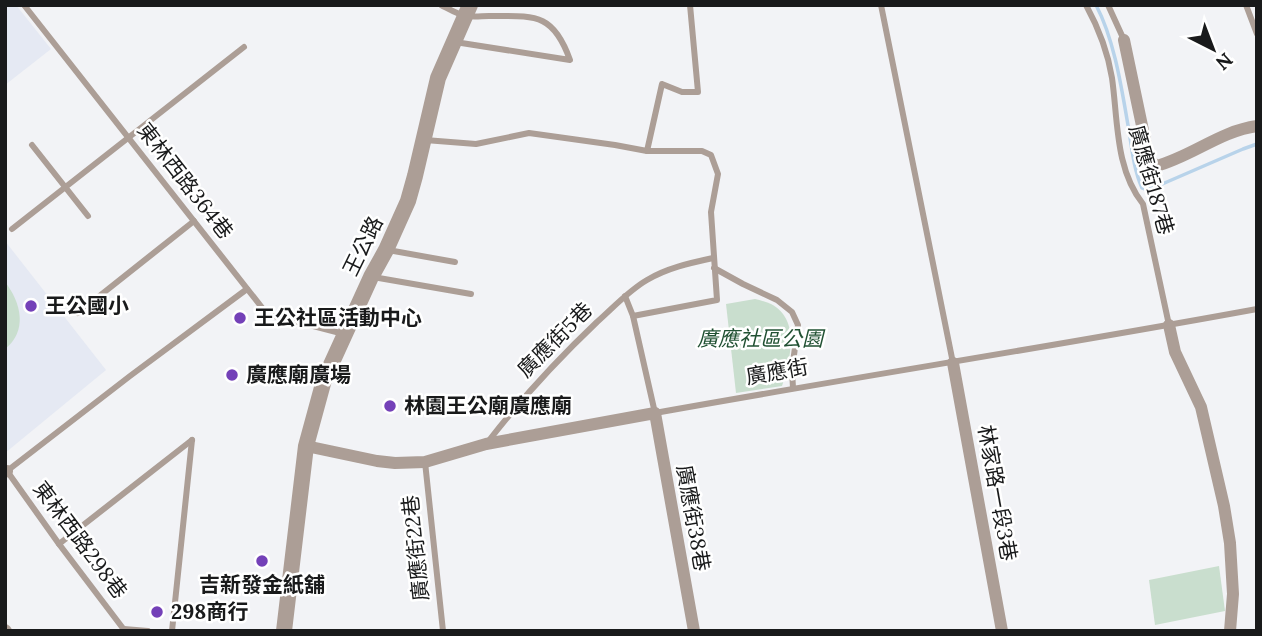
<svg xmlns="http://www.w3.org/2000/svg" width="1262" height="636" viewBox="0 0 1262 636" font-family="Lora,'Noto Sans TC',serif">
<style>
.built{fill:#e5e9f3}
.green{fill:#c9dece}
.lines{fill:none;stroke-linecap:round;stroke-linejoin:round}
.stream{stroke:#b8d3ea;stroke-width:3.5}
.service{stroke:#ac9e96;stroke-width:6}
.minor{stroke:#ac9e96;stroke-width:12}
.tertiary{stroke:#ac9e96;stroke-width:16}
.poi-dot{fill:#7441b8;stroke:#fff;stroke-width:2.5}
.labels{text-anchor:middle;stroke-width:5;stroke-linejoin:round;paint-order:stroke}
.street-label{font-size:21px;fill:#191a1b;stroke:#fff}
.poi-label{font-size:21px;font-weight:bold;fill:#191a1b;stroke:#fff;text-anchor:start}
.park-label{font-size:21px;font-style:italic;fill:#215133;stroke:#fff}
</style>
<rect width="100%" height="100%" fill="#f2f3f6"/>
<!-- built -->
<g class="built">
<polygon points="5,5 16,5 51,49 5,85"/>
<polygon points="5,241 106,370 5,453"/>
</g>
<!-- green -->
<g class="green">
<path d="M5,282C21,302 28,331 5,349Z"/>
<path d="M755,299C760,300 766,302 771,304C801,320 790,359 782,386L736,393L726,304Z"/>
<polygon points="1219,566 1225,611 1155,625 1149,580"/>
</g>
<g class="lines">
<!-- stream -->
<path class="stream" d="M1096,5C1115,41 1122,91 1129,131C1132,150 1134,170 1142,188L1147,190L1153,188L1243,149L1257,144"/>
<!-- service -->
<g class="service">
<polyline points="24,5 267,314 344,334"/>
<path d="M441,5C449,9 458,15 467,16C474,17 482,16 489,16C534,16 553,12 570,60L455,42"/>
<polyline points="881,5 953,363"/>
<path d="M1086,5C1098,27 1108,53 1112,78C1118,120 1115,169 1143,204L1169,325"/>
<polyline points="1108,5 1124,40"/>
<polyline points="1246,5 1257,34"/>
<polyline points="425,140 476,144 529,133 615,145 647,151 702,151 711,155 718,174 711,212 717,300 633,316"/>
<polyline points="32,145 88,216"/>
<polyline points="647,151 662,84 682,92 698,92 690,5"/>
<polyline points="12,229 244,47"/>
<polyline points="388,250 455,262"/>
<polyline points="714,268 743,284 777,300 792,312 798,325 792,370 793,388"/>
<polyline points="373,277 471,294"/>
<path d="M625,296L633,316L655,413C855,377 1056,346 1257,309"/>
<polyline points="78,313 194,221"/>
<path d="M487,443C521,399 557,360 597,322C613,308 628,291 647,280C667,268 690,263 713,258"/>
<polyline points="425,462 443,631"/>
<polyline points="59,544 192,440"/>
<polyline points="124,629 148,631"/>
<polyline points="125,631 59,544 7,471 130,376 247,289"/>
<polyline points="172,631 192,440"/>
</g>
<!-- minor -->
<g class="minor">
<path d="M1124,40L1149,159L1156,166C1191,157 1220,131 1257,126"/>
<polyline points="1169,325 1175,352 1201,407 1224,506 1230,543 1233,594 1230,631"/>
<polyline points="953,363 1002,631"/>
<polyline points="306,446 377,461 395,463 425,462 486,444 655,413 694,631"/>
<polyline points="5,472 7,471"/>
<polyline points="5,630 6,631"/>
</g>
<!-- tertiary -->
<polyline class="tertiary" points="284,631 306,446 324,380 371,277 386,250 408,201 415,176 438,78 470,5"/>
</g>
<!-- markers -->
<g class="poi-dot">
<circle cx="31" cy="306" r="7"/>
<circle cx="240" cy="318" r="7"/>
<circle cx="232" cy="375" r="7"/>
<circle cx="390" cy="406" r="7"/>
<circle cx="262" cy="561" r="7"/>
<circle cx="157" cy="612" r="7"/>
</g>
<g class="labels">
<!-- street labels -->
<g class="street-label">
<text transform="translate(1151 180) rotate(74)" y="7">廣應街187巷</text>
<text transform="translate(185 181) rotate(52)" y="7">東林西路364巷</text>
<text transform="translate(363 246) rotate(-64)" y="7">王公路</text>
<text transform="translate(555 340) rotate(-45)" y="7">廣應街5巷</text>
<text transform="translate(777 372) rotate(-10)" y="7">廣應街</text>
<text transform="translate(997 493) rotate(80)" y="7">林家路一段3巷</text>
<text transform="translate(693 518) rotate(80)" y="7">廣應街38巷</text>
<text transform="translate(80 540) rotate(53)" y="7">東林西路298巷</text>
<text transform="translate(416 548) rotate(-96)" y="7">廣應街22巷</text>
</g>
<!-- poi labels -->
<g class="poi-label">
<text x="45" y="313">王公國小</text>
<text x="254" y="325">王公社區活動中心</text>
<text x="246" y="382">廣應廟廣場</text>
<text x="404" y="413">林園王公廟廣應廟</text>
<text x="262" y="592" text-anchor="middle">吉新發金紙舖</text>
<text x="171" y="619">298商行</text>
</g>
<!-- park labels -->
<g class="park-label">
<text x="760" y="346">廣應社區公園</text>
</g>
</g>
<!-- border -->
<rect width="1262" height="636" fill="none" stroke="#191a1b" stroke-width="14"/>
<!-- north arrow -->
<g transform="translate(1213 49) rotate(138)" stroke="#ffffff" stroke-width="5" paint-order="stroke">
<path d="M0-5L12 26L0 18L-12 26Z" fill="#191a1b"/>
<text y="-10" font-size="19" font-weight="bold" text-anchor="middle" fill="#191a1b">N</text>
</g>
</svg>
